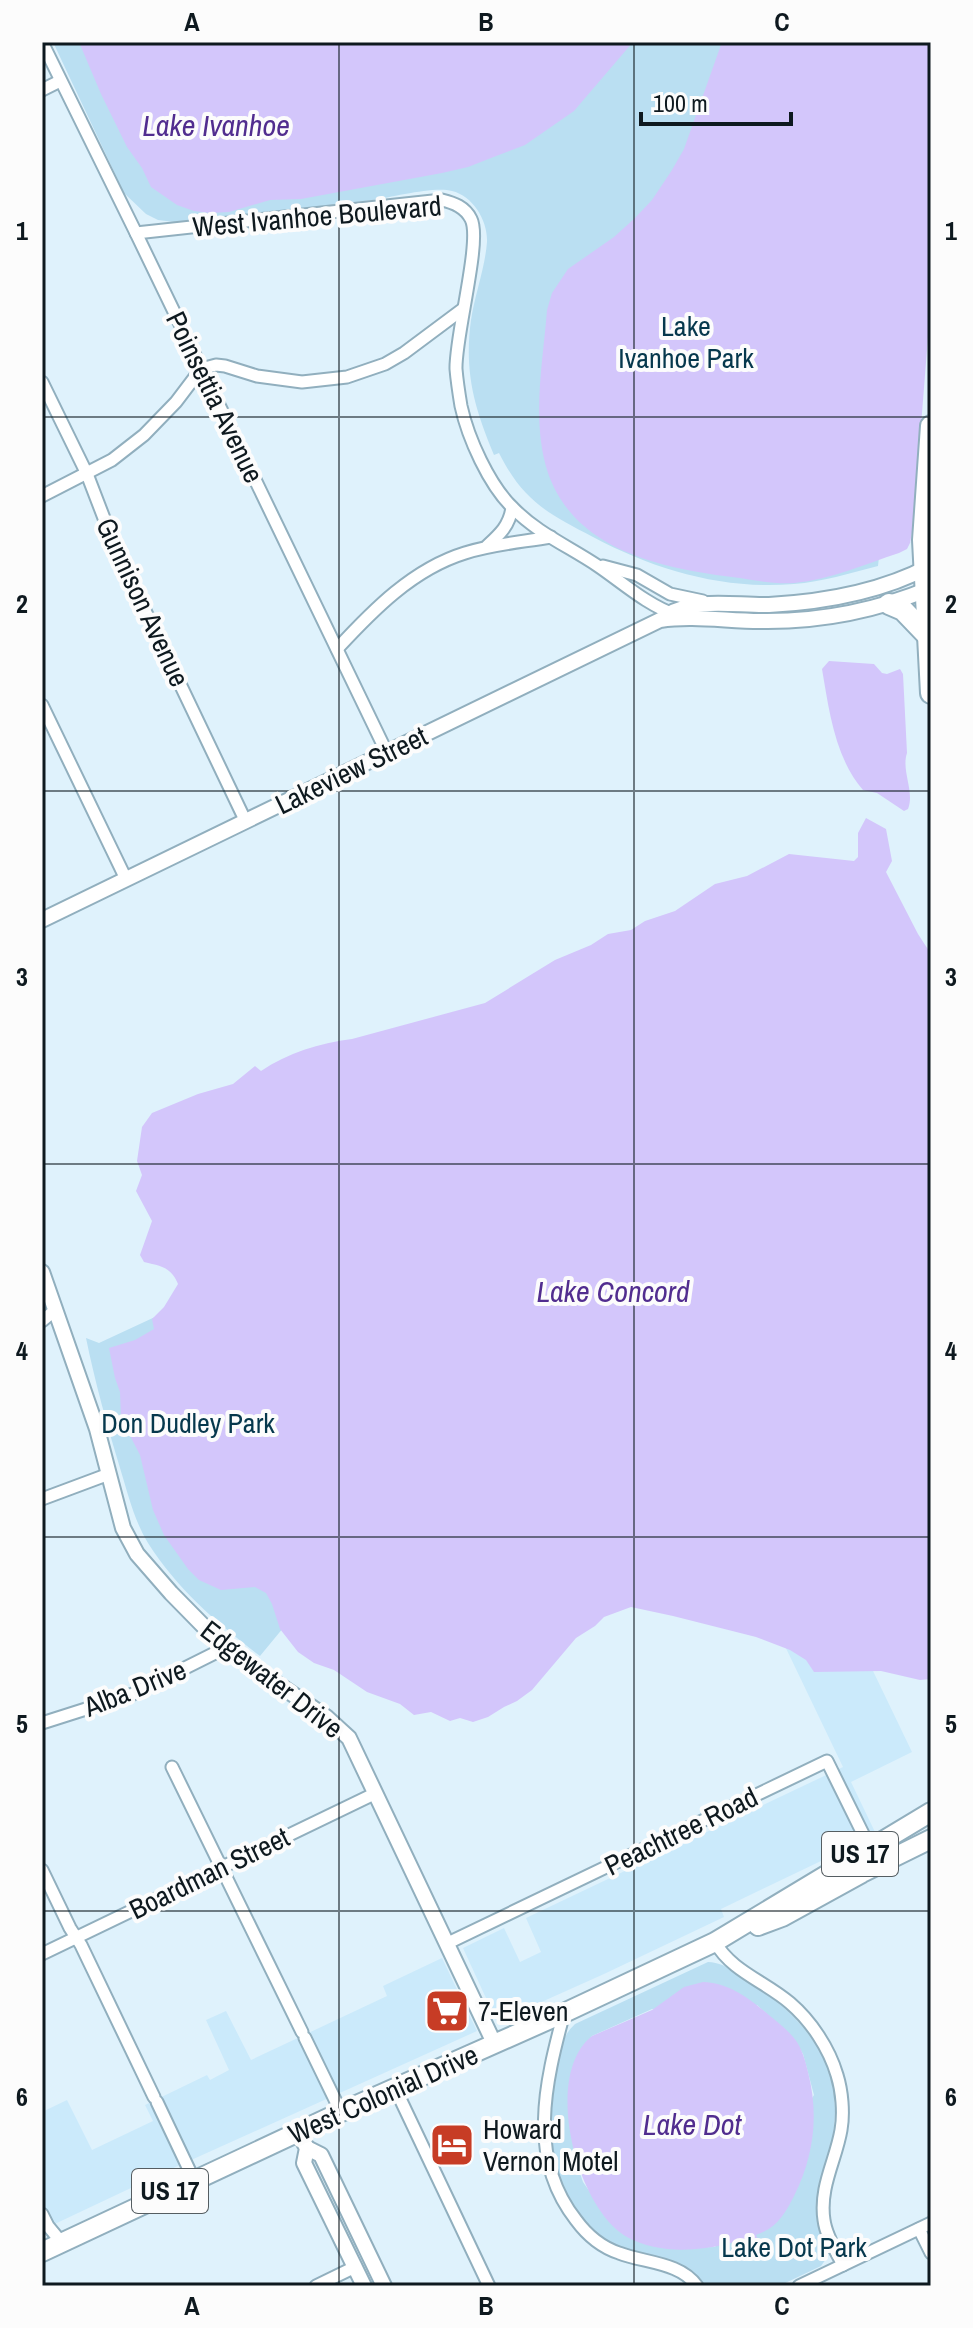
<svg xmlns="http://www.w3.org/2000/svg" width="973" height="2328" viewBox="0 0 973 2328" font-family="'Archivo Narrow',sans-serif">
<style>
.built{fill:#cbeafb}
.green{fill:#badff2;fill-rule:evenodd}
.water{fill:#d3c6fb}
.pier{fill:#dff2fc}
.lines{fill:none;stroke-linecap:round;stroke-linejoin:round}
.stream{stroke:#d3c6fb;stroke-width:3}
.minor-casing{stroke:#91afbe;stroke-width:15}
.tertiary-casing{stroke:#91afbe;stroke-width:18}
.trunk-casing{stroke:#91afbe;stroke-width:22}
.motorway-casing{stroke:#91afbe;stroke-width:24}
.minor{stroke:#fff;stroke-width:11}
.tertiary{stroke:#fff;stroke-width:14}
.trunk{stroke:#fff;stroke-width:18}
.motorway{stroke:#fff;stroke-width:20}
.grid{fill:none;stroke:#0e191f;stroke-width:2;stroke-opacity:0.55}
.labels{text-anchor:middle;stroke-width:8;stroke-linejoin:round;paint-order:stroke}
.shield{fill:#fcfcfc;stroke:#555d61;stroke-width:2}
.shield-label{font-size:26px;font-weight:bold;fill:#0e191f}
.street-label{font-size:28px;fill:#0e191f;stroke:#fcfcfc}
.park-label{font-size:28px;fill:#06384d;stroke:#fcfcfc}
.poi-label{font-size:28px;fill:#0e191f;stroke:#fcfcfc;text-anchor:start}
.water-label{font-size:30px;font-style:italic;fill:#512d8f;stroke:#fcfcfc}
.neatline{fill:none;stroke:#0e191f;stroke-width:3}
.grid-label{font-size:26px;text-anchor:middle;font-weight:bold;fill:#0e191f}
</style>
<rect width="100%" height="100%" fill="#dff2fc"/>
<!-- built -->
<g class="built">
<polygon points="771,1617 848,1619 912,1752 851,1782 875,1832 821,1861 721,1909 724,1917 604,1974 497,2022 463,1948 504,1928 520,1962 541,1952 526,1918 843,1767"/>
<polygon points="442,1958 477,2031 169,2170 42,2230 42,2112 67,2100 92,2150 153,2121 145,2105 207,2075 210,2080 229,2070 206,2020 226,2011 251,2060 387,1996 383,1986"/>
</g>
<!-- green -->
<g class="green">
<path d="M53,42H931V93L878,566C850,573 822,582 794,584C723,590 655,570 593,537C547,513 523,501 499,453L494,455C474,407 464,372 471,320C475,294 485,268 487,242C488,221 473,196 452,191C435,186 392,197 373,200C307,209 241,214 174,222L158,220L146,214L124,193Z"/>
<path d="M213,1290L293,1616L260,1656C218,1624 177,1589 148,1543C134,1520 128,1494 120,1468C107,1425 95,1382 86,1338L99,1343Z"/>
<path d="M708,1962C729,1963 749,1981 766,1993C818,2032 846,2079 831,2145C828,2159 822,2173 820,2187C818,2199 818,2217 820,2229C822,2240 827,2249 826,2259L821,2266L779,2286H702L693,2272L685,2268C662,2259 637,2257 615,2245C571,2223 546,2170 546,2122C546,2113 550,2102 551,2092C555,2068 556,2042 575,2024ZM757,2005L795,2040L803,2054L814,2095L715,2247L668,2248L612,2224L583,2182L576,2162L568,2112L572,2070L578,2055L592,2036L652,2009Z"/>
</g>
<!-- water -->
<g class="water">
<polygon points="79,42 633,42 574,111 525,145 491,158 468,167 442,173 301,199 270,200 229,212 210,213 194,211 177,205 151,187 142,168 127,147 101,94"/>
<path d="M722,42H931V534L910,543L907,549L899,553C865,564 830,580 794,583C775,584 758,581 740,578C666,569 576,553 548,473C531,421 543,363 547,310L552,293L568,269L614,237L635,218L652,200L672,170L684,149Z"/>
<path d="M829,661L874,664L882,673L887,674L900,669L903,674L907,753C901,771 915,791 908,809L904,811L877,793L863,790C835,758 829,710 822,669Z"/>
<path d="M866,818L886,829L892,861L886,872L918,934L931,954V1679L920,1680L881,1671L814,1672L806,1660L790,1650L756,1637L673,1616L631,1607L604,1617L595,1626L576,1638L532,1690L517,1701L504,1707L488,1717L473,1722L460,1718L450,1721L431,1712L414,1715L400,1704L367,1692L334,1670L314,1663L298,1652L280,1629L272,1604L266,1593L255,1587L221,1590L199,1580L188,1569L164,1535L153,1510L140,1455L121,1418L120,1392L115,1378L109,1348L135,1340L154,1329L152,1319L164,1307L178,1284C171,1267 161,1266 144,1262L140,1255L152,1221L136,1191L142,1175L137,1161L142,1127L152,1113L198,1094L233,1084L255,1066L261,1071C288,1053 319,1043 352,1039L485,1003L555,960L591,945L608,934L631,930L645,921L675,911L715,884L747,876L789,854L854,861L858,857V833Z"/>
<path d="M703,1982C725,1982 746,1996 763,2010C773,2019 785,2027 794,2038C802,2048 805,2060 808,2072C819,2115 814,2156 794,2196C787,2210 778,2226 763,2232C724,2249 667,2259 627,2237C576,2208 542,2075 592,2036L652,2010L684,1987Z"/>
</g>
<!-- pier -->
<polygon class="pier" points="931,299 931,534 910,543 913,527"/>
<g class="lines">
<!-- stream -->
<polyline class="stream" points="754,2235 763,2254"/>
<!-- minor casing -->
<g class="minor-casing">
<g id="minor">
<polyline points="42,42 136,233 387,753"/>
<polyline points="42,90 60,81"/>
<path d="M136,233L442,200C454,203 465,207 471,219C482,240 455,336 456,369C457,381 459,394 461,406C468,438 489,485 513,508C537,533 570,547 598,566C623,583 647,605 676,615"/>
<polyline points="42,382 87,474 117,552 246,822"/>
<polyline points="42,496 112,460 144,435 176,402 201,369 216,365 225,366 257,376 302,382 347,377 385,364 404,353 463,309"/>
<path d="M487,546C500,534 509,526 512,508"/>
<polyline points="603,566 637,575 670,594 703,601"/>
<path d="M337,649C373,610 413,569 465,553C493,544 522,542 551,537"/>
<polyline points="42,705 126,879"/>
<polyline points="42,1321 54,1311"/>
<polyline points="42,1499 109,1474"/>
<polyline points="42,1723 133,1694 225,1648"/>
<polyline points="172,1767 302,2032"/>
<polyline points="42,1870 70,1928 81,1945 154,2097"/>
<path d="M715,1942C731,1971 766,1982 790,2003C811,2021 829,2048 837,2075C842,2091 844,2113 841,2130C836,2160 819,2187 824,2220C826,2236 836,2251 843,2265"/>
<polyline points="448,1943 827,1761 870,1848"/>
<polyline points="42,1954 376,1793"/>
<path d="M564,2013C545,2083 527,2158 576,2220C587,2235 601,2247 619,2253C645,2263 680,2262 697,2286"/>
<polyline points="305,2038 341,2112"/>
<polyline points="395,2088 489,2286"/>
<polyline points="157,2102 194,2180"/>
<polyline points="42,2214 48,2226 62,2243"/>
<polyline points="919,2229 931,2253"/>
<polyline points="316,2286 355,2267"/>
<polyline points="799,2286 931,2223"/>
</g>
</g>
<!-- tertiary casing -->
<g class="tertiary-casing">
<g id="tertiary">
<path d="M667,615C698,597 735,606 769,605C824,602 881,592 930,566"/>
<path d="M42,920L660,620C693,615 727,621 760,621C818,622 878,610 931,588"/>
<polyline points="42,1272 97,1429 123,1528 137,1554 171,1593 225,1648 326,1717 349,1738 494,2043"/>
<polyline points="298,2132 307,2148 304,2163 364,2286"/>
<polyline points="307,2148 321,2155 384,2286"/>
</g>
</g>
<!-- trunk casing -->
<g class="trunk-casing">
<g id="trunk">
<polyline points="758,1926 782,1917 862,1873 931,1839"/>
<polyline points="42,2252 341,2112 564,2013 715,1942 931,1812"/>
</g>
</g>
<!-- motorway casing -->
<g class="motorway-casing">
<g id="motorway">
<polyline points="931,426 923,540 931,693"/>
<polyline points="889,604 903,610 927,635"/>
</g>
</g>
<!-- minor -->
<use href="#minor" class="minor"/>
<!-- tertiary -->
<use href="#tertiary" class="tertiary"/>
<!-- trunk -->
<use href="#trunk" class="trunk"/>
<!-- motorway -->
<use href="#motorway" class="motorway"/>
</g>
<!-- grid -->
<path class="grid" d="M339,42V2286M634,42V2286M42,417H931M42,791H931M42,1164H931M42,1537H931M42,1911H931"/>
<!-- icons -->
<defs>
<g id="supermarket-square" transform="scale(2.3)"><rect x="-9" y="-9" width="18" height="18" rx="4" fill="#c73c25" stroke="#fcfcfc"/><path d="M-6-5.5h2.5l.6 2H6L4.5 2H-2.5L-4.4-4H-6ZM-1.5 3.2a1.3 1.3 0 1 0 .1 0ZM3 3.2a1.3 1.3 0 1 0 .1 0Z" fill="#fff"/></g>
<g id="hotel-square" transform="scale(2.3)"><rect x="-9" y="-9" width="18" height="18" rx="4" fill="#c73c25" stroke="#fcfcfc"/><path d="M-6-4.5h1.5V1H6V5H4.5V3h-9V5H-6ZM-4 0a1.8 1.8 0 1 1 3.6 0ZM.5 0V-2.5h3Q6-2.5 6 0Z" fill="#fff"/></g>
</defs>
<g fill-rule="evenodd">
<use href="#supermarket-square" x="447" y="2011"/>
<use href="#hotel-square" x="452" y="2145"/>
</g>
<g class="labels">
<!-- shield labels -->
<g class="shield">
<rect x="822" y="1832" width="76" height="44" rx="6"/>
<rect x="132" y="2169" width="76" height="44" rx="6"/>
</g>
<g class="shield-label">
<text x="860" y="1863">US 17</text>
<text x="170" y="2200">US 17</text>
</g>
<!-- street labels -->
<g class="street-label">
<text transform="translate(317 216) rotate(-5)" y="10">West Ivanhoe Boulevard</text>
<text transform="translate(215 397) rotate(64)" y="10">Poinsettia Avenue</text>
<text transform="translate(143 602) rotate(65)" y="10">Gunnison Avenue</text>
<text transform="translate(351 770) rotate(-26)" y="10">Lakeview Street</text>
<text transform="translate(272 1679) rotate(38)" y="10">Edgewater Drive</text>
<text transform="translate(135 1688) rotate(-22)" y="10">Alba Drive</text>
<text transform="translate(681 1831) rotate(-26)" y="10">Peachtree Road</text>
<text transform="translate(209 1873) rotate(-26)" y="10">Boardman Street</text>
<text transform="translate(383 2094) rotate(-24)" y="10">West Colonial Drive</text>
</g>
<!-- park labels -->
<g class="park-label">
<text x="686" y="336">Lake<tspan x="686" dy="32">Ivanhoe Park</tspan></text>
<text x="188" y="1433">Don Dudley Park</text>
<text x="794" y="2257">Lake Dot Park</text>
</g>
<!-- poi labels -->
<g class="poi-label">
<text x="478" y="2021">7-Eleven</text>
<text x="483" y="2139">Howard<tspan x="483" dy="32">Vernon Motel</tspan></text>
</g>
<!-- water labels -->
<g class="water-label">
<text x="216" y="136">Lake Ivanhoe</text>
<text x="613" y="1302">Lake Concord</text>
<text x="692" y="2135">Lake Dot</text>
</g>
</g>
<!-- border -->
<rect width="973" height="2328" fill="none" stroke="#fcfcfc" stroke-width="88"/>
<!-- scale -->
<path d="M641 112v12h150v-12" fill="none" stroke="#0e191f" stroke-width="4"/>
<text x="653" y="112" font-size="24" fill="#0e191f" stroke="#fcfcfc" stroke-width="6" paint-order="stroke">100 m</text>
<rect x="44" y="44" width="885" height="2240" class="neatline"/>
<g class="grid-label">
<text x="192" y="31">A</text>
<text x="486" y="31">B</text>
<text x="782" y="31">C</text>
<text x="22" y="240">1</text>
<text x="951" y="240">1</text>
<text x="22" y="613">2</text>
<text x="951" y="613">2</text>
<text x="22" y="986">3</text>
<text x="951" y="986">3</text>
<text x="22" y="1360">4</text>
<text x="951" y="1360">4</text>
<text x="22" y="1733">5</text>
<text x="951" y="1733">5</text>
<text x="22" y="2106">6</text>
<text x="951" y="2106">6</text>
<text x="192" y="2315">A</text>
<text x="486" y="2315">B</text>
<text x="782" y="2315">C</text>
</g>
</svg>
